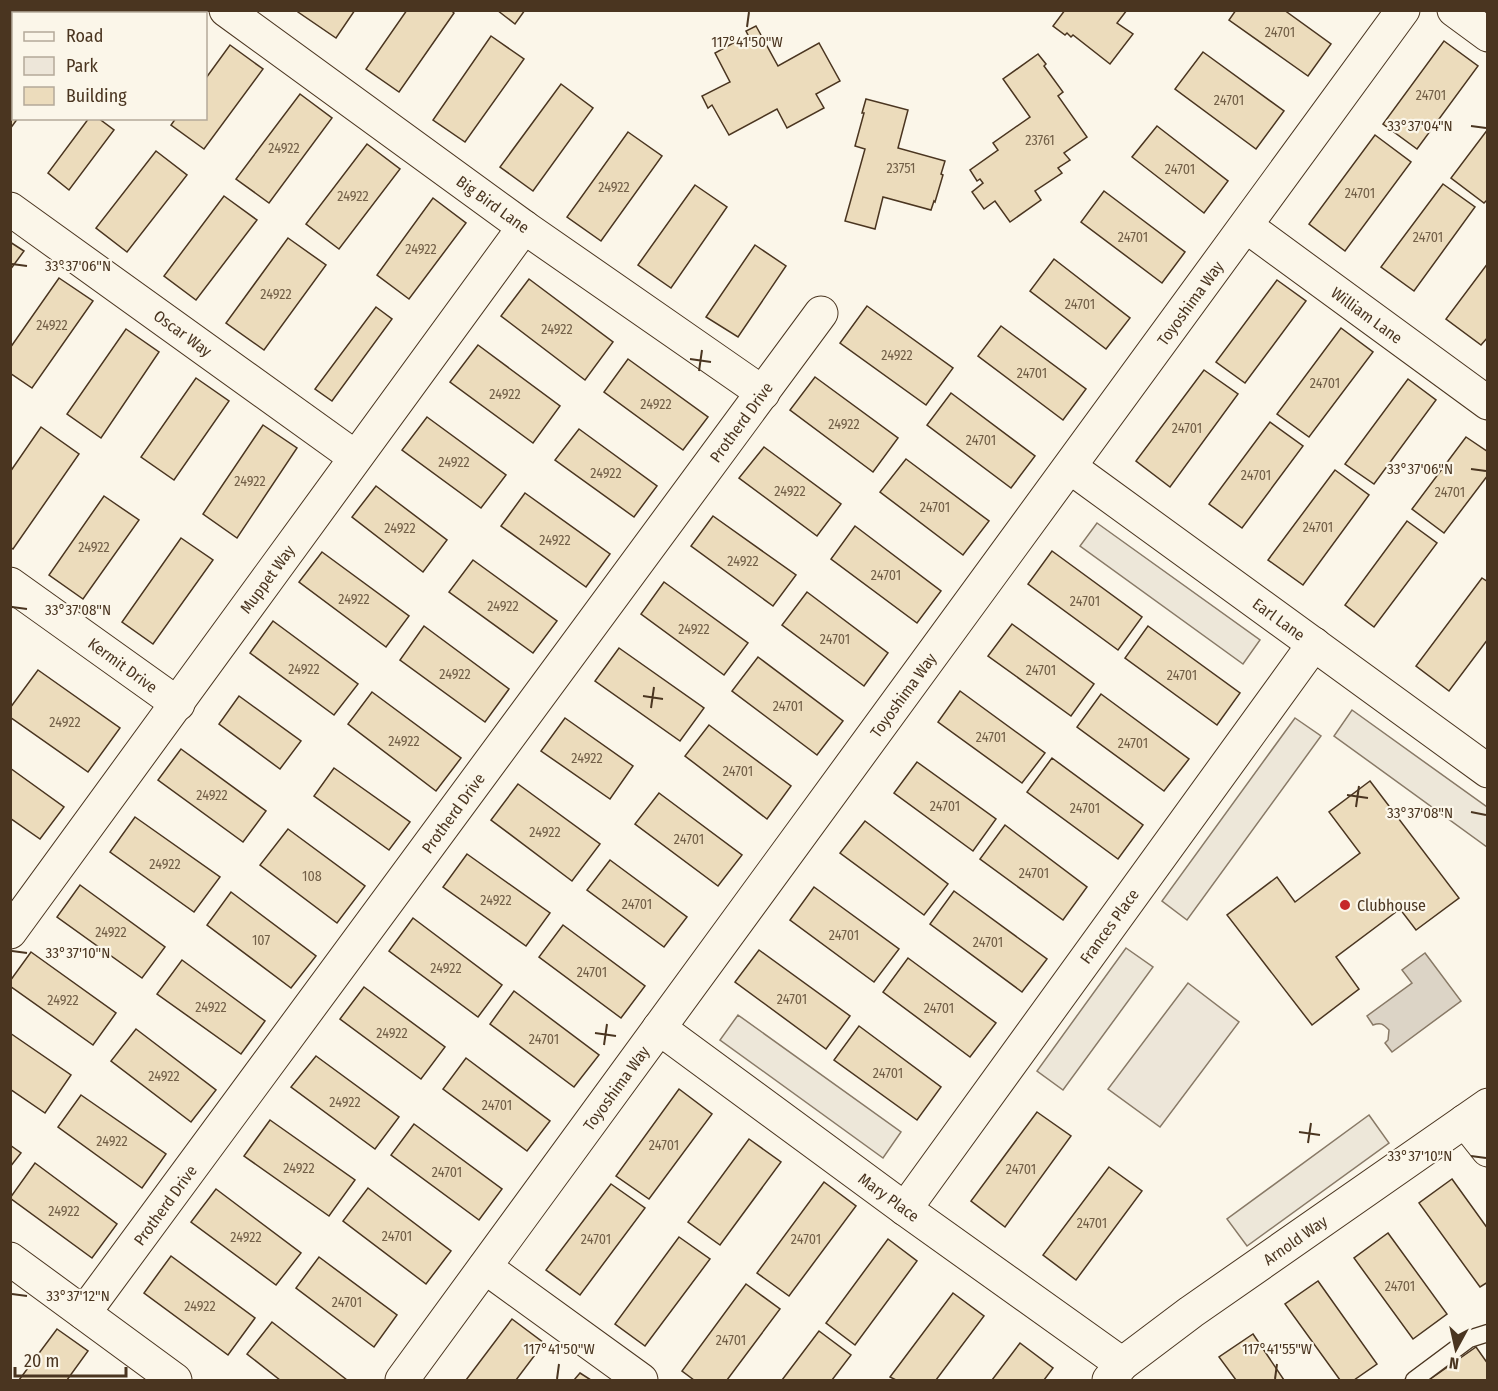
<svg xmlns="http://www.w3.org/2000/svg" width="1498" height="1391" viewBox="0 0 1498 1391" font-family="'Fira Sans Condensed',sans-serif">
<style>
.green{fill:#ede6d9;stroke:#887966;stroke-width:1.5}
.parking{fill:#ede7d9;stroke:#887966;stroke-width:1.5}
.water{fill:#dcd4c6;stroke:#887966;stroke-width:1.5}
.building{fill:#ecdcbc;stroke:#4a3520;stroke-width:1.5}
.lines{fill:none;stroke-linecap:round;stroke-linejoin:round}
.lane-casing{stroke:#4a3520;stroke-width:19}
.street-casing{stroke:#4a3520;stroke-width:35}
.lane{stroke:#fbf6e9;stroke-width:16}
.street{stroke:#fbf6e9;stroke-width:33}
.ticks{fill:none;stroke:#4a3520;stroke-width:2}
.poi-dot{fill:#c62828;stroke:#fbf6e9;stroke-width:2}
.labels{text-anchor:middle;stroke-width:4.5;stroke-linejoin:round;paint-order:stroke}
.number-label{font-size:14px;fill:#725f47}
.street-label{font-size:16px;fill:#4a3520;stroke:#fbf6e9}
.poi-label{font-size:16px;fill:#4a3520;stroke:#fbf6e9;text-anchor:start}
.ticks-label{font-size:15px;text-anchor:middle;fill:#4a3520;stroke:#fbf6e9;stroke-width:4.5;stroke-linejoin:round;paint-order:stroke}
</style>
<rect width="100%" height="100%" fill="#fbf6e9"/>
<!-- green -->
<polygon class="green" points="1188,983 1239,1022 1160,1127 1108,1089"/>
<!-- parking -->
<g class="parking">
<polygon points="1097,523 1260,640 1243,664 1080,546"/>
<polygon points="1352,710 1487,807 1487,847 1334,736"/>
<polygon points="1295,718 1321,736 1187,920 1162,901"/>
<polygon points="1126,948 1153,967 1063,1090 1037,1071"/>
<polygon points="738,1015 901,1132 883,1158 720,1040"/>
<polygon points="1369,1115 1389,1143 1247,1246 1227,1219"/>
</g>
<!-- water -->
<path class="water" d="M1425,953L1461,1001L1392,1052L1385,1043L1388,1040L1389,1030C1383,1024 1381,1022 1373,1025L1367,1016L1412,983L1402,970Z"/>
<!-- building -->
<g class="building">
<polygon points="47,10 99,10 97,14 45,14"/>
<polygon points="152,10 183,10 188,14 149,14"/>
<polygon points="299,10 355,10 336,38 298,12"/>
<polygon points="407,10 451,10 454,13 399,92 366,69"/>
<polygon points="497,10 525,10 515,24"/>
<polygon points="1065,10 1127,10 1117,23 1133,34 1110,64 1073,35 1071,37 1067,33 1065,35 1053,26"/>
<polygon points="1236,10 1284,10 1331,44 1308,76 1229,20"/>
<polygon points="756,26 778,66 819,43 840,81 816,94 824,108 787,128 777,109 729,135 712,105 708,108 702,96 730,82 715,53 748,35 746,31"/>
<polygon points="491,36 524,59 465,142 433,120"/>
<polygon points="1444,41 1478,66 1417,149 1383,124"/>
<polygon points="230,45 263,69 204,149 171,125 176,118 206,118 206,78"/>
<polygon points="1203,52 1284,111 1256,149 1175,89"/>
<polygon points="1038,54 1046,64 1044,66 1063,92 1058,96 1087,137 1064,153 1070,160 1058,168 1062,173 1035,191 1041,200 1010,222 995,201 984,209 972,192 983,183 980,179 977,181 970,170 998,150 993,143 1030,117 1003,79"/>
<polygon points="14,55 14,118 18,118 10,129 10,59"/>
<polygon points="561,84 593,108 533,191 500,167"/>
<polygon points="300,94 332,118 269,203 236,179"/>
<polygon points="866,99 908,110 898,148 945,161 941,174 943,175 935,202 934,201 931,210 883,197 875,229 845,221 865,149 855,146 864,113 862,113"/>
<polygon points="89,118 98,118 114,130 69,190 48,173"/>
<polygon points="1157,126 1228,181 1204,213 1132,157"/>
<polygon points="1488,129 1488,199 1484,203 1451,178"/>
<polygon points="628,132 662,156 601,241 567,217"/>
<polygon points="1375,135 1411,162 1345,251 1309,224"/>
<polygon points="367,144 400,169 339,249 306,224"/>
<polygon points="156,151 187,175 127,252 96,228"/>
<polygon points="1443,184 1475,207 1414,291 1381,267"/>
<polygon points="695,185 727,207 671,288 638,265"/>
<polygon points="1104,191 1185,252 1162,283 1081,222"/>
<polygon points="224,196 257,220 196,300 164,276"/>
<polygon points="433,198 466,223 409,299 377,275"/>
<polygon points="288,238 326,265 264,350 226,323"/>
<polygon points="10,242 24,251 10,270"/>
<polygon points="755,245 786,266 738,337 706,317"/>
<polygon points="1054,259 1130,318 1106,349 1030,291"/>
<polygon points="1488,263 1488,337 1481,345 1446,319"/>
<polygon points="59,278 93,301 32,388 10,373 10,348"/>
<polygon points="529,279 613,342 585,380 501,316"/>
<polygon points="1277,280 1306,301 1245,383 1216,362"/>
<polygon points="867,306 953,368 926,405 840,343"/>
<polygon points="376,307 392,319 332,401 315,389"/>
<polygon points="1001,326 1086,389 1063,420 978,356"/>
<polygon points="1341,328 1373,352 1309,437 1277,414"/>
<polygon points="126,329 159,352 101,438 67,414"/>
<polygon points="478,345 560,406 533,443 450,382"/>
<polygon points="628,359 708,417 683,450 604,392"/>
<polygon points="1204,370 1238,394 1170,487 1136,461"/>
<polygon points="815,377 898,438 873,472 790,410"/>
<polygon points="196,378 229,401 174,480 141,457"/>
<polygon points="1408,379 1436,400 1374,484 1345,464"/>
<polygon points="951,393 1035,456 1011,488 927,425"/>
<polygon points="427,417 506,475 481,508 402,450"/>
<polygon points="1270,422 1303,446 1242,528 1209,504"/>
<polygon points="263,425 297,448 237,538 203,514"/>
<polygon points="41,427 79,454 13,549 10,547 10,472"/>
<polygon points="579,429 657,486 634,517 555,460"/>
<polygon points="1466,437 1488,452 1488,475 1444,533 1412,509"/>
<polygon points="764,447 841,504 817,536 739,478"/>
<polygon points="906,459 989,521 963,555 880,492"/>
<polygon points="1335,470 1369,495 1303,585 1268,560"/>
<polygon points="376,486 447,540 423,572 352,517"/>
<polygon points="525,493 610,554 586,587 501,526"/>
<polygon points="104,496 139,520 83,599 49,575"/>
<polygon points="713,516 796,575 773,606 691,546"/>
<polygon points="1407,521 1437,543 1374,627 1345,605"/>
<polygon points="855,526 941,591 917,623 831,559"/>
<polygon points="181,538 213,560 153,644 122,622"/>
<polygon points="1052,551 1142,617 1118,650 1028,584"/>
<polygon points="322,552 409,616 386,647 299,582"/>
<polygon points="473,560 557,621 533,653 449,592"/>
<polygon points="1482,578 1488,582 1488,639 1449,691 1416,666"/>
<polygon points="664,582 748,643 724,675 641,614"/>
<polygon points="807,592 888,653 864,686 782,625"/>
<polygon points="273,621 358,684 334,715 250,653"/>
<polygon points="1012,624 1094,684 1071,716 988,656"/>
<polygon points="424,626 509,689 485,722 400,660"/>
<polygon points="1148,626 1240,693 1217,725 1125,658"/>
<polygon points="619,648 704,708 680,741 595,681"/>
<polygon points="758,657 843,721 817,755 732,691"/>
<polygon points="38,670 120,728 88,772 10,717 10,708"/>
<polygon points="960,691 1045,753 1022,783 938,722"/>
<polygon points="372,692 461,758 436,791 348,724"/>
<polygon points="1101,694 1189,759 1164,791 1077,727"/>
<polygon points="239,696 301,741 280,769 219,724"/>
<polygon points="565,718 633,766 610,799 541,751"/>
<polygon points="709,725 791,786 767,819 685,756"/>
<polygon points="181,749 266,811 243,842 158,780"/>
<polygon points="1052,758 1143,825 1118,859 1027,792"/>
<polygon points="917,762 996,819 973,851 894,793"/>
<polygon points="10,768 64,807 40,839 10,818"/>
<polygon points="334,768 410,822 389,850 314,796"/>
<polygon points="1370,781 1459,898 1416,930 1400,909 1336,957 1359,989 1312,1025 1227,915 1277,877 1295,902 1360,853 1329,812"/>
<polygon points="518,784 600,844 572,881 491,820"/>
<polygon points="659,793 742,855 718,886 635,824"/>
<polygon points="135,817 220,877 194,912 110,852"/>
<polygon points="865,821 948,884 924,915 840,853"/>
<polygon points="1005,825 1087,887 1063,920 980,859"/>
<polygon points="288,829 365,886 337,923 260,865"/>
<polygon points="467,854 550,913 526,946 443,887"/>
<polygon points="610,860 687,917 664,947 587,890"/>
<polygon points="80,885 165,947 142,978 57,917"/>
<polygon points="814,887 899,949 874,982 790,920"/>
<polygon points="954,891 1047,959 1022,992 930,924"/>
<polygon points="231,892 316,956 291,988 207,925"/>
<polygon points="413,918 502,985 478,1017 389,951"/>
<polygon points="563,925 645,986 621,1018 539,957"/>
<polygon points="759,950 850,1016 826,1049 735,982"/>
<polygon points="31,952 116,1013 93,1045 10,986 10,981"/>
<polygon points="908,958 996,1023 970,1057 883,992"/>
<polygon points="182,960 265,1021 241,1054 157,994"/>
<polygon points="364,987 445,1047 421,1079 340,1019"/>
<polygon points="514,991 599,1055 574,1087 490,1024"/>
<polygon points="859,1026 941,1087 917,1120 834,1060"/>
<polygon points="136,1029 216,1090 191,1122 111,1061"/>
<polygon points="10,1033 71,1075 45,1113 10,1089"/>
<polygon points="316,1056 399,1117 375,1149 291,1087"/>
<polygon points="466,1058 550,1121 527,1151 443,1089"/>
<polygon points="679,1089 712,1114 649,1199 616,1176"/>
<polygon points="81,1095 166,1154 142,1188 58,1127"/>
<polygon points="1037,1112 1071,1136 1005,1227 971,1201"/>
<polygon points="270,1120 355,1180 329,1216 244,1156"/>
<polygon points="414,1124 502,1189 479,1220 391,1155"/>
<polygon points="749,1139 781,1162 720,1245 688,1222"/>
<polygon points="10,1145 21,1153 10,1167"/>
<polygon points="35,1163 117,1224 92,1258 10,1198"/>
<polygon points="1109,1167 1142,1191 1076,1280 1043,1255"/>
<polygon points="1452,1179 1488,1229 1488,1282 1480,1287 1419,1203"/>
<polygon points="824,1182 856,1206 789,1296 757,1273"/>
<polygon points="611,1184 645,1208 580,1295 546,1270"/>
<polygon points="368,1188 451,1251 426,1284 343,1221"/>
<polygon points="216,1189 301,1253 276,1285 191,1222"/>
<polygon points="1388,1233 1447,1314 1413,1339 1354,1258"/>
<polygon points="679,1237 710,1259 645,1346 615,1324"/>
<polygon points="888,1239 917,1261 855,1345 826,1323"/>
<polygon points="171,1256 255,1318 228,1355 144,1293"/>
<polygon points="319,1257 397,1315 374,1347 296,1288"/>
<polygon points="1318,1281 1377,1364 1354,1380 1340,1380 1285,1304"/>
<polygon points="746,1284 780,1309 727,1380 694,1380 682,1371"/>
<polygon points="953,1293 984,1316 936,1380 896,1380 890,1377"/>
<polygon points="512,1319 544,1343 516,1380 466,1380"/>
<polygon points="272,1322 347,1380 280,1380 247,1354"/>
<polygon points="57,1329 88,1351 67,1380 19,1380"/>
<polygon points="819,1331 851,1355 832,1380 782,1380"/>
<polygon points="1253,1334 1284,1380 1236,1380 1219,1357"/>
<polygon points="1020,1343 1053,1368 1044,1380 992,1380"/>
<polygon points="1476,1347 1488,1364 1488,1380 1429,1380"/>
<polygon points="580,1373 591,1380 574,1380"/>
</g>
<g class="lines">
<!-- lane casing -->
<g class="lane-casing">
<polyline id="lane" points="1414,1380 1469,1339 1488,1333"/>
</g>
<!-- street casing -->
<g class="street-casing">
<g id="street">
<polyline points="226,10 524,227 763,393"/>
<polyline points="1454,10 1488,35"/>
<polyline points="10,209 355,457"/>
<polyline points="1246,226 1488,403"/>
<polyline points="1070,467 1488,771"/>
<polyline points="10,584 178,704"/>
<path d="M10,932C182,698 352,461 524,227"/>
<polyline points="659,1028 905,1209 1122,1364"/>
<polyline points="1465,1121 1488,1150"/>
<polyline points="905,1209 1314,644"/>
<polyline points="10,1259 175,1380"/>
<polyline points="485,1267 641,1380"/>
<polyline points="84,1313 821,313"/>
<polyline points="402,1380 1403,10"/>
<polyline points="1109,1380 1122,1364 1191,1312 1488,1105"/>
</g>
</g>
<!-- lane -->
<use href="#lane" class="lane"/>
<!-- street -->
<use href="#street" class="street"/>
</g>
<!-- ticks -->
<path class="ticks" d="M747,27L749,12M1471,126L1486,128M12,264L27,266M690,359L711,362M699,371L702,350M1471,469L1486,471M12,607L27,609M643,696L663,699M651,708L654,687M1347,795L1368,798M1356,807L1359,786M1471,812L1486,815M12,951L27,953M595,1033L616,1036M604,1045L607,1024M1299,1132L1320,1135M1308,1143L1311,1123M1471,1156L1486,1158M12,1294L27,1296M557,1379L559,1364M1275,1379L1277,1364"/>
<!-- markers -->
<circle class="poi-dot" cx="1345" cy="905" r="6"/>
<g class="labels">
<!-- number labels -->
<g class="number-label">
<text x="1280" y="37">24701</text>
<text x="1431" y="100">24701</text>
<text x="1229" y="105">24701</text>
<text x="1040" y="145">23761</text>
<text x="284" y="153">24922</text>
<text x="901" y="173">23751</text>
<text x="1180" y="174">24701</text>
<text x="614" y="192">24922</text>
<text x="1360" y="198">24701</text>
<text x="353" y="201">24922</text>
<text x="1133" y="242">24701</text>
<text x="1428" y="242">24701</text>
<text x="421" y="254">24922</text>
<text x="276" y="299">24922</text>
<text x="1080" y="309">24701</text>
<text x="52" y="330">24922</text>
<text x="557" y="334">24922</text>
<text x="897" y="360">24922</text>
<text x="1032" y="378">24701</text>
<text x="1325" y="388">24701</text>
<text x="505" y="399">24922</text>
<text x="656" y="409">24922</text>
<text x="844" y="429">24922</text>
<text x="1187" y="433">24701</text>
<text x="981" y="445">24701</text>
<text x="454" y="467">24922</text>
<text x="606" y="478">24922</text>
<text x="1256" y="480">24701</text>
<text x="250" y="486">24922</text>
<text x="790" y="496">24922</text>
<text x="1450" y="497">24701</text>
<text x="935" y="512">24701</text>
<text x="1318" y="532">24701</text>
<text x="400" y="533">24922</text>
<text x="555" y="545">24922</text>
<text x="94" y="552">24922</text>
<text x="743" y="566">24922</text>
<text x="886" y="580">24701</text>
<text x="354" y="604">24922</text>
<text x="1085" y="606">24701</text>
<text x="503" y="611">24922</text>
<text x="694" y="634">24922</text>
<text x="835" y="644">24701</text>
<text x="304" y="674">24922</text>
<text x="1041" y="675">24701</text>
<text x="455" y="679">24922</text>
<text x="1182" y="680">24701</text>
<text x="788" y="711">24701</text>
<text x="65" y="727">24922</text>
<text x="991" y="742">24701</text>
<text x="404" y="746">24922</text>
<text x="1133" y="748">24701</text>
<text x="587" y="763">24922</text>
<text x="738" y="776">24701</text>
<text x="212" y="800">24922</text>
<text x="945" y="811">24701</text>
<text x="1085" y="813">24701</text>
<text x="545" y="837">24922</text>
<text x="689" y="844">24701</text>
<text x="165" y="869">24922</text>
<text x="1034" y="878">24701</text>
<text x="312" y="881">108</text>
<text x="496" y="905">24922</text>
<text x="637" y="909">24701</text>
<text x="111" y="937">24922</text>
<text x="844" y="940">24701</text>
<text x="261" y="945">107</text>
<text x="988" y="947">24701</text>
<text x="446" y="973">24922</text>
<text x="592" y="977">24701</text>
<text x="792" y="1004">24701</text>
<text x="63" y="1005">24922</text>
<text x="211" y="1012">24922</text>
<text x="939" y="1013">24701</text>
<text x="392" y="1038">24922</text>
<text x="544" y="1044">24701</text>
<text x="888" y="1078">24701</text>
<text x="164" y="1081">24922</text>
<text x="345" y="1107">24922</text>
<text x="497" y="1110">24701</text>
<text x="112" y="1146">24922</text>
<text x="664" y="1150">24701</text>
<text x="299" y="1173">24922</text>
<text x="1021" y="1174">24701</text>
<text x="447" y="1177">24701</text>
<text x="64" y="1216">24922</text>
<text x="1092" y="1228">24701</text>
<text x="397" y="1241">24701</text>
<text x="246" y="1242">24922</text>
<text x="596" y="1244">24701</text>
<text x="806" y="1244">24701</text>
<text x="1400" y="1291">24701</text>
<text x="347" y="1307">24701</text>
<text x="200" y="1311">24922</text>
<text x="731" y="1345">24701</text>
</g>
<!-- street labels -->
<g class="street-label">
<text transform="translate(493 204) rotate(36)" y="6">Big Bird Lane</text>
<text transform="translate(1190 303) rotate(-54)" y="6">Toyoshima Way</text>
<text transform="translate(1367 315) rotate(36)" y="6">William Lane</text>
<text transform="translate(183 333) rotate(36)" y="6">Oscar Way</text>
<text transform="translate(741 422) rotate(-54)" y="6">Protherd Drive</text>
<text transform="translate(267 579) rotate(-54)" y="6">Muppet Way</text>
<text transform="translate(1279 619) rotate(36)" y="6">Earl Lane</text>
<text transform="translate(123 665) rotate(36)" y="6">Kermit Drive</text>
<text transform="translate(903 695) rotate(-54)" y="6">Toyoshima Way</text>
<text transform="translate(453 813) rotate(-54)" y="6">Protherd Drive</text>
<text transform="translate(1109 926) rotate(-54)" y="6">Frances Place</text>
<text transform="translate(616 1088) rotate(-54)" y="6">Toyoshima Way</text>
<text transform="translate(889 1197) rotate(36)" y="6">Mary Place</text>
<text transform="translate(165 1205) rotate(-54)" y="6">Protherd Drive</text>
<text transform="translate(1295 1240) rotate(-35)" y="6">Arnold Way</text>
</g>
<!-- poi labels -->
<g class="poi-label">
<text x="1357" y="911">Clubhouse</text>
</g>
</g>
<g class="ticks-label">
<text x="747" y="47">117°41'50"W</text>
<text x="1420" y="131">33°37'04"N</text>
<text x="78" y="271">33°37'06"N</text>
<text x="1420" y="474">33°37'06"N</text>
<text x="78" y="615">33°37'08"N</text>
<text x="1420" y="818">33°37'08"N</text>
<text x="78" y="958">33°37'10"N</text>
<text x="1420" y="1161">33°37'10"N</text>
<text x="78" y="1301">33°37'12"N</text>
<text x="559" y="1354">117°41'50"W</text>
<text x="1277" y="1354">117°41'55"W</text>
</g>
<!-- border -->
<rect width="1498" height="1391" fill="none" stroke="#4a3520" stroke-width="24"/>
<!-- legend -->
<rect x="12" y="12" width="195" height="108" fill="#fbf6e9" stroke="#b4a999" stroke-width="1.5"/>
<rect x="24" y="32" width="30" height="9" fill="#fbf6e9" stroke="#b4a999" stroke-width="1.5"/>
<text x="66" y="42" font-size="18" fill="#4a3520">Road</text>
<rect x="24" y="57" width="30" height="18" fill="#ede6d9" stroke="#b4a999" stroke-width="1.5"/>
<text x="66" y="72" font-size="18" fill="#4a3520">Park</text>
<rect x="24" y="87" width="30" height="18" fill="#ecdcbc" stroke="#b4a999" stroke-width="1.5"/>
<text x="66" y="102" font-size="18" fill="#4a3520">Building</text>
<!-- north arrow -->
<g transform="translate(1456 1349) rotate(188)" stroke="#fbf6e9" stroke-width="4.5" paint-order="stroke">
<path d="M0-4.5L10 22L0 15L-10 22Z" fill="#4a3520"/>
<text y="-9" font-size="16" font-weight="bold" text-anchor="middle" fill="#4a3520">N</text>
</g>
<!-- scale -->
<path d="M15 1367v9h111v-9" fill="none" stroke="#4a3520" stroke-width="3"/>
<text x="24" y="1367" font-size="18" fill="#4a3520" stroke="#fbf6e9" stroke-width="4.5" paint-order="stroke">20 m</text>
</svg>
